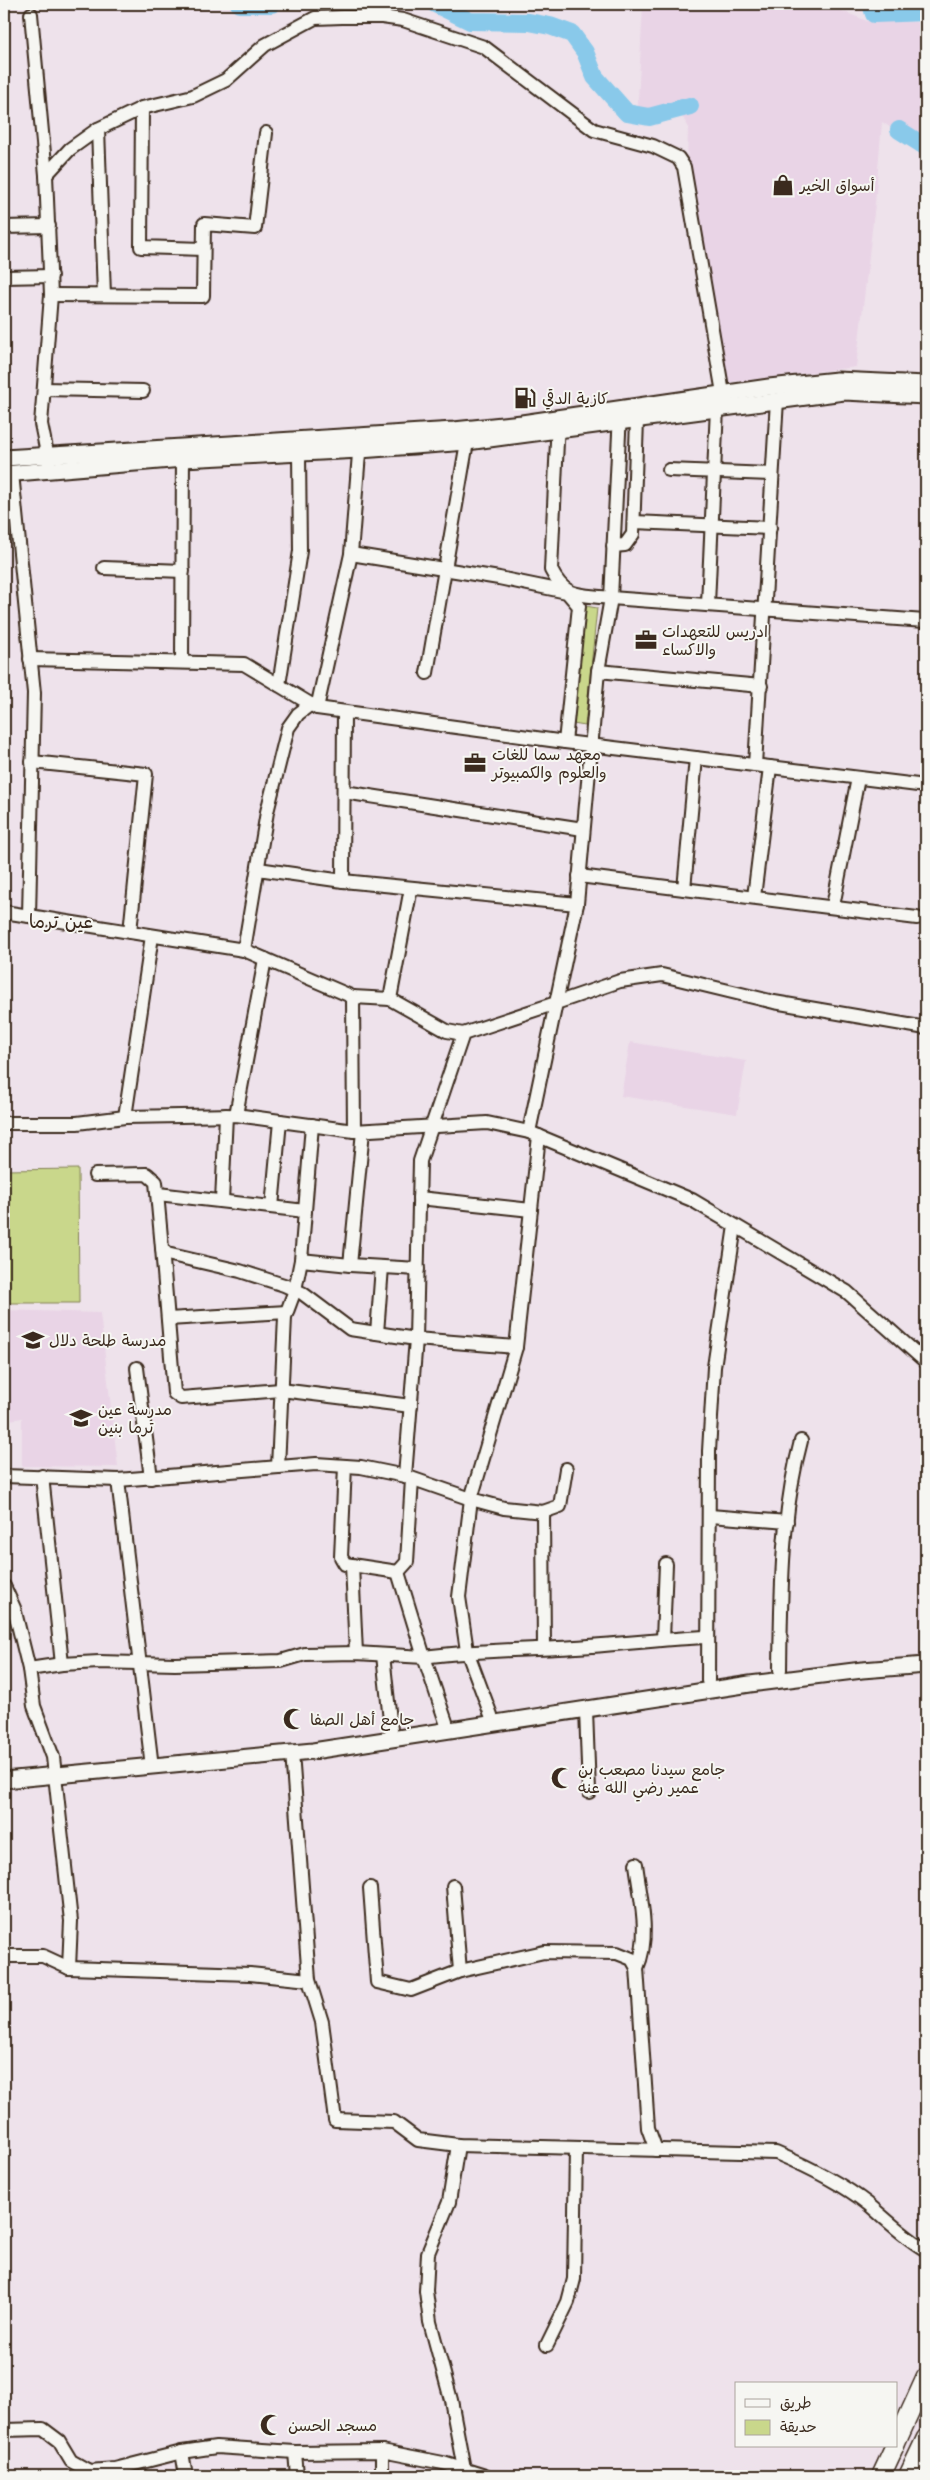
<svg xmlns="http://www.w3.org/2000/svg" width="930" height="2480" viewBox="0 0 930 2480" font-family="'Comic Neue','Playpen Sans Arabic',sans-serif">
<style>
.built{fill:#e9d4e6}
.green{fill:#c9d78b;stroke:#828054}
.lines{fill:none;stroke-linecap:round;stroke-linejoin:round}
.river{stroke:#89c9ea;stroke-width:18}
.minor-casing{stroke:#3b2a1e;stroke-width:16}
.major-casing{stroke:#3b2a1e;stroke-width:19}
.highway-casing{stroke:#3b2a1e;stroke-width:21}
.minor{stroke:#f6f6f2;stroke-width:12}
.major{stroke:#f6f6f2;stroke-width:15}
.highway{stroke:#f6f6f2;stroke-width:18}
.labels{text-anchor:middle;stroke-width:4;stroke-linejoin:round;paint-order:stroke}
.poi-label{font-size:16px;fill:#3b2a1e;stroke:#f6f6f2;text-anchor:start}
.quarter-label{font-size:19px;fill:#3b2a1e;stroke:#f6f6f2}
</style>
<rect width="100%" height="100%" fill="#eee2eb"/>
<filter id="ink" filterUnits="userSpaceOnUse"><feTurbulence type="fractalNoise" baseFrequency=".02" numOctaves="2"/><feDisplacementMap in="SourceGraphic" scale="10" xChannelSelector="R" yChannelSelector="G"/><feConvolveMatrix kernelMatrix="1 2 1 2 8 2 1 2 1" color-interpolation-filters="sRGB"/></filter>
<g filter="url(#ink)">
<!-- built -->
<g class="built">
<polygon points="643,4 825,4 867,21 915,22 926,26 926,150 882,122 875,204 856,367 723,383 687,165 688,126 677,108 669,116 637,121"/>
<polygon points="630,1042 746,1061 737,1114 621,1096"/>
<polygon points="4,1310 100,1313 118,1467 22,1466 22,1418 4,1421"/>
</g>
<!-- green -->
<g class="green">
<polygon points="586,606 597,608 585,726 573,724"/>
<polygon points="78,1169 79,1303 4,1303 4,1170"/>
</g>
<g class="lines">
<!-- river -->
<g class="river">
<polyline points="239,4 272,4"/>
<polyline points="435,4 470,21 529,22 550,26 572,34 585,52 595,77 627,113 649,117 690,106"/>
<polyline points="871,4 874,14 926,12"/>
<polyline points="899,130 926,147"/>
</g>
<!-- minor casing -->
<g class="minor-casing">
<g id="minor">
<polyline points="31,14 46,175"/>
<polyline points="142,108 141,247 203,249"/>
<polyline points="98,129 104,295"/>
<polyline points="4,227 49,226"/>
<polyline points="4,277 51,276"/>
<polyline points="51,295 203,296 204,224 255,228 266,133"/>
<polyline points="44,389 143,391"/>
<path d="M558,420L551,570C566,600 581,594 611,598L925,621"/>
<polyline points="49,463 41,424 51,295 46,175 70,149 98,129 142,108 193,96 226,80 265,45 315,18 342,17 382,17 403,20 484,47 594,130 653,146 678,158 684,167 723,393"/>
<polyline points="669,470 772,474"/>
<polyline points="12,473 34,693 29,916"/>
<polyline points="634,522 770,528"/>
<polyline points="613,546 625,545 633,534 637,420"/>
<polyline points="351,554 499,578 567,592 579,606 565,742"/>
<polyline points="104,568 183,571"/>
<polyline points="708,604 717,408"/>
<polyline points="30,659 244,664 317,708 565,742 926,786"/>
<polyline points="182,662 183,451"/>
<polyline points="598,671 761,686"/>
<polyline points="427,673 467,442"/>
<polyline points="279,685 300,551 299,454"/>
<polyline points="317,708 351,554 360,441"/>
<polyline points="32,762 146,774 130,932"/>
<polyline points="755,765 777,400"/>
<polyline points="344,792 583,829"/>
<polyline points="258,869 343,881 577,904"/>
<polyline points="579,876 917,918"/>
<polyline points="343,881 344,712"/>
<polyline points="684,889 696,758"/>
<polyline points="754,897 770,767"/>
<polyline points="833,906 858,778"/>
<polyline points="4,912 244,950 353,997 354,1131"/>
<polyline points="244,950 267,812 288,728 298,714 311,704"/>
<polyline points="353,997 390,999 447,1031 463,1034"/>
<polyline points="390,999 411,888"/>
<polyline points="236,1115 265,959"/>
<polyline points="125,1117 152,936"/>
<polyline points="4,1123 77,1123 125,1117 236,1115 354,1131 487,1123 529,1132 692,1200 847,1292 926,1362"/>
<polyline points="529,1132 556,1003 620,981 662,975 774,1002 926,1028"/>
<polyline points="95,1175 147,1174 156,1182 162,1248 167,1254 240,1271 284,1285 302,1293 350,1329 416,1339 405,1476"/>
<polyline points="158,1194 305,1211"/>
<polyline points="419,1198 531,1210"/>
<polyline points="222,1201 226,1115"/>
<polyline points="272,1207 280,1121"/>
<polyline points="162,1248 174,1393 181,1398 281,1390 411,1406"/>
<polyline points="301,1260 350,1265 418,1269"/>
<polyline points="350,1265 363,1131"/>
<polyline points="168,1319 287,1312"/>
<polyline points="377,1333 382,1267"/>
<polyline points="516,1347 416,1339 420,1161 463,1034 556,1003 577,904 598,671 611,598 620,413"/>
<polyline points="137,1368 151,1478"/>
<polyline points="345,1466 341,1557 345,1564 398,1572 407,1562 412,1479"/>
<polyline points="278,1467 285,1317 295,1290 301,1260 312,1125"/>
<polyline points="4,1476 118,1480 316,1464 361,1467 405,1476 471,1499 504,1508 543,1512 560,1506 566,1469"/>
<polyline points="42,1476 62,1664"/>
<polyline points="118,1480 152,1767"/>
<polyline points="543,1512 544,1648"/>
<polyline points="710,1516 787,1522"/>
<polyline points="352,1565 356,1653"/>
<polyline points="4,1586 14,1608 29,1669 34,1706 53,1757 71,1921 69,1968"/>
<polyline points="663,1639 666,1564"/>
<polyline points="383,1655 391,1730"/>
<polyline points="29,1669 62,1664 99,1662 175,1664 281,1661 305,1654 356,1653 424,1657 398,1572"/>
<path d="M780,1670C781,1594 781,1516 801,1441"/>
<polyline points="708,1681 709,1451 714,1367 735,1226"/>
<polyline points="586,1710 589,1792"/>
<polyline points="491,1715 467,1651 459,1597 471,1499 516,1347 539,1136"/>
<path d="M446,1722L424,1657C469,1651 513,1650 558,1648C608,1646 657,1639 707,1637"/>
<polyline points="292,1753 309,1980"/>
<path d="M636,1864C640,1896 651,1937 637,1968"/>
<polyline points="453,1886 460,1971"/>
<polyline points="370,1888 377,1982 411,1990 460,1971 544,1952 617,1953 632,1959 637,1968 648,2128 656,2150"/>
<path d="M4,1956H43L69,1968L250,1974L309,1980L322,2022L335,2120L394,2122L418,2140L458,2145L776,2153C809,2167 840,2182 868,2204C887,2220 905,2238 926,2250"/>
<polyline points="458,2145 449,2202 428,2253 426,2291 430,2322 451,2400 464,2469"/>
<polyline points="547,2345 568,2302 574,2279 576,2148"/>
<polyline points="4,2430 43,2429 59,2441 71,2461 89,2471 115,2469 182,2452 216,2447 295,2452 382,2451 443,2463 485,2476"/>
<polyline points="382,2451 382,2476"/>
<polyline points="182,2452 186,2476"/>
<polyline points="295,2452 297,2476"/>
</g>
</g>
<!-- major casing -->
<g class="major-casing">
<g id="major">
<polyline points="4,458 454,430 522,423 769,387 837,380 926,384"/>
<polyline points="4,474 183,459 360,450 467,442 844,392 926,396"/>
<polyline points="4,1780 313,1751 750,1684 862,1670 926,1665"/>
</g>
</g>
<!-- highway casing -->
<g class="highway-casing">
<g id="highway">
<polyline points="896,2443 926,2377"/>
<polyline points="881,2476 895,2446"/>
<polyline points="908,2476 926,2438"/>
</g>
</g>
<!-- minor -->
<use href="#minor" class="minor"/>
<!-- major -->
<use href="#major" class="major"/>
<!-- highway -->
<use href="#highway" class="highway"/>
</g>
</g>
<!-- icons -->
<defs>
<g id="shop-bare" transform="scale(1.725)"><path d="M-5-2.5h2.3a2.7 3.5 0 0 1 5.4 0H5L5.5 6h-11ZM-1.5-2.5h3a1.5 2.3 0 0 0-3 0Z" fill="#3b2a1e" stroke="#f6f6f2" stroke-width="2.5" paint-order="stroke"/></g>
<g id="fuel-bare" transform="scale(1.725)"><path d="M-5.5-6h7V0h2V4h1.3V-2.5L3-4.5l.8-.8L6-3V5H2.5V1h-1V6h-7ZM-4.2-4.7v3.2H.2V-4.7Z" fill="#3b2a1e" stroke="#f6f6f2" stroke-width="2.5" paint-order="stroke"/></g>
<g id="office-bare" transform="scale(1.725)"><path d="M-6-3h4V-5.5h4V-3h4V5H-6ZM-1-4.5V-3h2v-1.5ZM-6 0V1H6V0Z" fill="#3b2a1e" stroke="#f6f6f2" stroke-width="2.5" paint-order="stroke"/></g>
<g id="school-bare" transform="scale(1.725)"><path d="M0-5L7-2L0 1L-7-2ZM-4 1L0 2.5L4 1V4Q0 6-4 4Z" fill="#3b2a1e" stroke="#f6f6f2" stroke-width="2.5" paint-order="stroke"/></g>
<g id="mosque-bare" transform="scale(1.725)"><path d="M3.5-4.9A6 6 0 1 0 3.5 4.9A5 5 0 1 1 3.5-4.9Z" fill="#3b2a1e" stroke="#f6f6f2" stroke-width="2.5" paint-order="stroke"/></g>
</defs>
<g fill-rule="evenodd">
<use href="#shop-bare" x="783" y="185"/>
<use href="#fuel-bare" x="525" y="398"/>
<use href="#office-bare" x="646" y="640"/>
<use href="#office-bare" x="475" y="763"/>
<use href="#school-bare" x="33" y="1340"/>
<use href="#school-bare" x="81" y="1418"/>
<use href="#mosque-bare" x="294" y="1719"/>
<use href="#mosque-bare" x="562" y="1778"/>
<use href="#mosque-bare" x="271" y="2425"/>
</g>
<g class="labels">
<!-- poi labels -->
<g class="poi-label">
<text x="800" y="191">أسواق الخير</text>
<text x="542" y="404">كازية الدقي</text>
<text x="662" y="637">ادريس للتعهدات<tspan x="662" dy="18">والاكساء</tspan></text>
<text x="492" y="760">معهد سما للغات<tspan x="492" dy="18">والعلوم والكمبيوتر</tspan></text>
<text x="49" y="1346">مدرسة طلحة دلال</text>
<text x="98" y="1415">مدرسة عين<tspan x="98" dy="18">ترما بنين</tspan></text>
<text x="310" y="1725">جامع أهل الصفا</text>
<text x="578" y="1775">جامع سيدنا مصعب بن<tspan x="578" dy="18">عمير رضي الله عنه</tspan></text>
<text x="288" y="2431">مسجد الحسن</text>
</g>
<!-- quarter labels -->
<g class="quarter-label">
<text x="61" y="928">عين ترما</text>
</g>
</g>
<!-- margin -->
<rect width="930" height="2480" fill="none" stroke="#f6f6f2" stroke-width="20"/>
<rect x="10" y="10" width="910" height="2460" fill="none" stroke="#3b2a1e" stroke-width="2" filter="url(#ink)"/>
<!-- legend -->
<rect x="735" y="2382" width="162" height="65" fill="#f6f6f2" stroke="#aba49d"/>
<rect x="745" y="2399" width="25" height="8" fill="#f6f6f2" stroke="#aba49d"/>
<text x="780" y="2408" font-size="15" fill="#3b2a1e">طريق</text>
<rect x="745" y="2420" width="25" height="15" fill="#c9d78b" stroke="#aba49d"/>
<text x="780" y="2432" font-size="15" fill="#3b2a1e">حديقة</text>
</svg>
